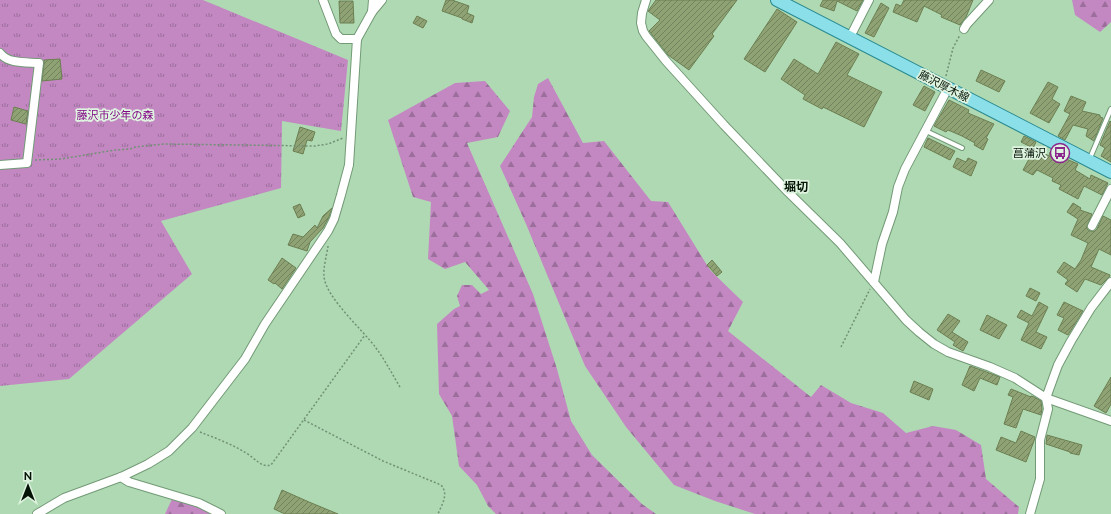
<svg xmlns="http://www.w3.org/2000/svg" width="1111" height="514" viewBox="0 0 1111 514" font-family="Raleway,'Noto Sans JP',sans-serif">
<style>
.forest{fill:url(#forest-firs)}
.park{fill:url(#park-tufts)}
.building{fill:url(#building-hatch);stroke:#6c7f52}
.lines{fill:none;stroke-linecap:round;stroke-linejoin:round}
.service-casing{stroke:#729a76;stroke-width:6}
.minor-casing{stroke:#729a76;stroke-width:10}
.primary-casing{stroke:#298a90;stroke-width:14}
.path{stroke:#719174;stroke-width:1.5;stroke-dasharray:2 2;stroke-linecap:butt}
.service{stroke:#fff;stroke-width:4}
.minor{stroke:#fff;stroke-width:8}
.primary{stroke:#8bdfe9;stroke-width:12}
.labels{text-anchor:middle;stroke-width:3.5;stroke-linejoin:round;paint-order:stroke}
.street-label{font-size:11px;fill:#051407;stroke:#dff4e0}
.park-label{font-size:11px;fill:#840987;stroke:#dff4e0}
.poi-label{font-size:11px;fill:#051407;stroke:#dff4e0;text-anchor:end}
.neighbourhood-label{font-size:12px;font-weight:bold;fill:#051407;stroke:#dff4e0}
</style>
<defs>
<pattern id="forest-firs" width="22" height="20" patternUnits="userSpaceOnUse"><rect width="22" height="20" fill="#c388c2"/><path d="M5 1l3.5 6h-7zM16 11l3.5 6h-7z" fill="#9c6e9c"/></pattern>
<pattern id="park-tufts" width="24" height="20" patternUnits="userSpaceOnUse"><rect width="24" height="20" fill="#c388c2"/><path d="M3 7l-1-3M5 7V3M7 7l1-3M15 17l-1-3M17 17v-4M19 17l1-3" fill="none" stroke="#9c6e9c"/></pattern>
<pattern id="building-hatch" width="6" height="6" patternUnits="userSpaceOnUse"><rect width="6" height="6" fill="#8ea274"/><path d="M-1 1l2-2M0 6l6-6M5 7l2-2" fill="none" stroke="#72835d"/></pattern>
</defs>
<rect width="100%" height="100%" fill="#afd9b3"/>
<!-- forest -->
<g class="forest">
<polygon points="1072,0 1111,0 1111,22 1100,32 1075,15"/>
<polygon points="548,78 583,143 604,141 651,201 668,202 710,270 743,302 728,331 811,397 821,385 851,403 883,413 906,433 933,426 956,430 981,445 986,479 1019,507 1018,514 755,514 715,501 674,485 626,427 585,366 526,224 500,166 532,117 534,97 538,84"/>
<polygon points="485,81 510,111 498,137 467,143 533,294 557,369 571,421 592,455 642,504 656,514 496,514 488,506 477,485 459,466 452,416 439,394 437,324 454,309 460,306 457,296 462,285 472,285 481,294 489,290 465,262 445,269 428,259 431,202 413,197 388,120 455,83"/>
<polygon points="173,497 217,514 165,514"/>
</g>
<!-- park -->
<polygon class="park" points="0,0 203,0 348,60 341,131 282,121 281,188 161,221 192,274 69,379 0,386"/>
<!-- building -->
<g class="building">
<polygon points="446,0 452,0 469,6 467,13 474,16 472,23 462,19 462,18 442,11"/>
<polygon points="656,0 737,0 712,34 714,36 689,70 668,55 649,31 660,20 648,11"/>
<polygon points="823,0 863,0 857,11 837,1 834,11 820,6"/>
<polygon points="904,0 973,0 966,17 960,25 941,17 942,15 924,6 917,22 893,12 896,4 901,6"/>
<polygon points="339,1 353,1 354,23 340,23"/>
<polygon points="881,3 889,8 874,37 865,33"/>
<polygon points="777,9 797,22 765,72 744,59"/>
<polygon points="417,16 427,21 423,28 413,23"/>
<polygon points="836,42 859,54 847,75 882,92 864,127 823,107 822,109 803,99 805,95 781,79 794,59 818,74"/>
<polygon points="60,59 62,79 42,81 44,64 44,60"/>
<polygon points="981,70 1005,81 999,92 976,81"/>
<polygon points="1048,82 1058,87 1052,99 1060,104 1049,123 1030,113"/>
<polygon points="924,86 935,92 925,111 913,105"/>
<polygon points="1071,96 1086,102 1082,111 1100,115 1100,117 1103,118 1094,141 1086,136 1088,129 1073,125 1065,140 1058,136 1070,114 1064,111"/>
<polygon points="949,100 969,110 968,113 994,124 986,138 988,139 983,150 974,145 975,143 962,136 948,130 946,132 934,126"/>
<polygon points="14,107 28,111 26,124 11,120"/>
<polygon points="1110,121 1111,122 1111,162 1101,156 1105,148 1100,145"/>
<polygon points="300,127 315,132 312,141 307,140 303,154 293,151"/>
<polygon points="1024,136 1036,142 1033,148 1021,142"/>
<polygon points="928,138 955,151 950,160 924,147"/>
<polygon points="1035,148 1049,156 1050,152 1078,164 1075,170 1090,179 1091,175 1108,183 1102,195 1084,186 1078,199 1059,189 1061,185 1052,181 1053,178 1037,170 1033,175 1023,170"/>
<polygon points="957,158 966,162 968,158 977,162 971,176 953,167"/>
<polygon points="1073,203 1081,208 1080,210 1092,214 1087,226 1087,229 1090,231 1095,231 1097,229 1103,216 1111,220 1111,255 1099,249 1091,267 1110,275 1109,277 1101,285 1085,279 1077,292 1065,284 1068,280 1057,272 1064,262 1075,269 1081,260 1088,243 1071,235 1078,219 1067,212"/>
<polygon points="300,204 305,215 298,218 293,207"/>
<polygon points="332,208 329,217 323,228 310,242 307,251 288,245 293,234 303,237 315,225 317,228 323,216"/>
<polygon points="282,258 296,268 282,289 275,283 274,284 268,280"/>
<polygon points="712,260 722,272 717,276 707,265"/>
<polygon points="1030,288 1040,293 1036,301 1026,296"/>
<polygon points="1039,302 1048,307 1036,332 1047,337 1041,349 1021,340 1029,323 1017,317 1021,310 1032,316"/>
<polygon points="1064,302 1083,311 1068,335 1058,330 1064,318 1057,315"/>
<polygon points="948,314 960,321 952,332 968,342 963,351 953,345 955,342 937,330"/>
<polygon points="987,315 1007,325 999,339 980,330"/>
<polygon points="970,366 1000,377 997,385 980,378 974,391 962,385"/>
<polygon points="1111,377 1111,404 1106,413 1094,406"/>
<polygon points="914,381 933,389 929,400 910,392"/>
<polygon points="1011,389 1031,397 1031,396 1034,397 1041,401 1042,409 1041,415 1023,409 1016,428 1004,424 1013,397 1008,395"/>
<polygon points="1021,431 1035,437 1034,441 1026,462 996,450 1001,437 1016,443"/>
<polygon points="1047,435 1082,445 1079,455 1070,453 1070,452 1046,444"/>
<polygon points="282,490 309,502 338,514 285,514 274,509"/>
</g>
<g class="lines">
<!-- service casing -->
<g class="service-casing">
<g id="service">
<polyline points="926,131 962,148"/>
<polyline points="1090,158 1111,109"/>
</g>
</g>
<!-- minor casing -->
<g class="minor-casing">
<g id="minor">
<polyline points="323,0 336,34 341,39 357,39"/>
<polyline points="646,0 642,13 641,23 643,31 646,36 666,61 724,125 788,192 840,243 906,320 919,332 934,344 948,352 990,367 1015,378 1046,398 1111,421"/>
<polyline points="372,12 373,0"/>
<polyline points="964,29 967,24 989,0"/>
<polyline points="850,37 869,0"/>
<path d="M0,53C8,64 27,62 39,63L27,163L0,165"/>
<polyline points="1092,226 1111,189"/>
<polyline points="874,282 882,244 893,212 898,187 905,169 948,88"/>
<polyline points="121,477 129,482 199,503 221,514"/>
<polyline points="37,514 64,498 121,477 148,464 169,451 192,428 245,359 265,324 328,231 334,219 341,195 349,165 357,39 372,12 382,0"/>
<polyline points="1030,514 1040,479 1040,440 1048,409 1046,398 1058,365 1071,341 1091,308 1111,282"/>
</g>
</g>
<!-- primary casing -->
<g class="primary-casing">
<polyline id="primary" points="777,0 1111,172"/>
</g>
<!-- path -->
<g class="path">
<polyline points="946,76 953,48 960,35"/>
<polyline points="35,160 61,159 115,150 130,149 135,147 164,144 315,146 328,144 343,138"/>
<path d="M328,246C327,254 323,268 324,276C325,297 363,330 376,348C385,360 392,374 400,387"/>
<polyline points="841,347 870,289"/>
<path d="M304,420L383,461L441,485C449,494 442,504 438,514"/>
<path d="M200,432C215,438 232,444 246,453C255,458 261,468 271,465L365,335"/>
</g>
<!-- service -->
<use href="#service" class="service"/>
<!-- minor -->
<use href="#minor" class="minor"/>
<!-- primary -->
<use href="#primary" class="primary"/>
</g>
<!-- icons -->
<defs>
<g id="bus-ring" transform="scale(1)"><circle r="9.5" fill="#dff4e0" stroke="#8b268d" stroke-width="1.5"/><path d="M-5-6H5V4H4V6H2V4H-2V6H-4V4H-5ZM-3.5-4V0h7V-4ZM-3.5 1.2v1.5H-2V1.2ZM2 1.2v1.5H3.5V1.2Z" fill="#8b268d"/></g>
</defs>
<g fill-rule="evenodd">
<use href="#bus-ring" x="1060" y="153"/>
</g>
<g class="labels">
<!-- street labels -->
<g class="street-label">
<text transform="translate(944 86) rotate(27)" y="4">藤沢厚木線</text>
</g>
<!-- park labels -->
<g class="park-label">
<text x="115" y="119">藤沢市少年の森</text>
</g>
<!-- poi labels -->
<g class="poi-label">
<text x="1046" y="157">菖蒲沢</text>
</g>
<!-- neighbourhood labels -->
<g class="neighbourhood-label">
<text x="796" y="191">堀切</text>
</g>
</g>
<!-- north arrow -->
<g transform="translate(28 486)" stroke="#dff4e0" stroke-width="3" paint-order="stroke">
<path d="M0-3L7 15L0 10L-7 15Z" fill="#051407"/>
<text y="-6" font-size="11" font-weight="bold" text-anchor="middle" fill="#051407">N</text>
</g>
</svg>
